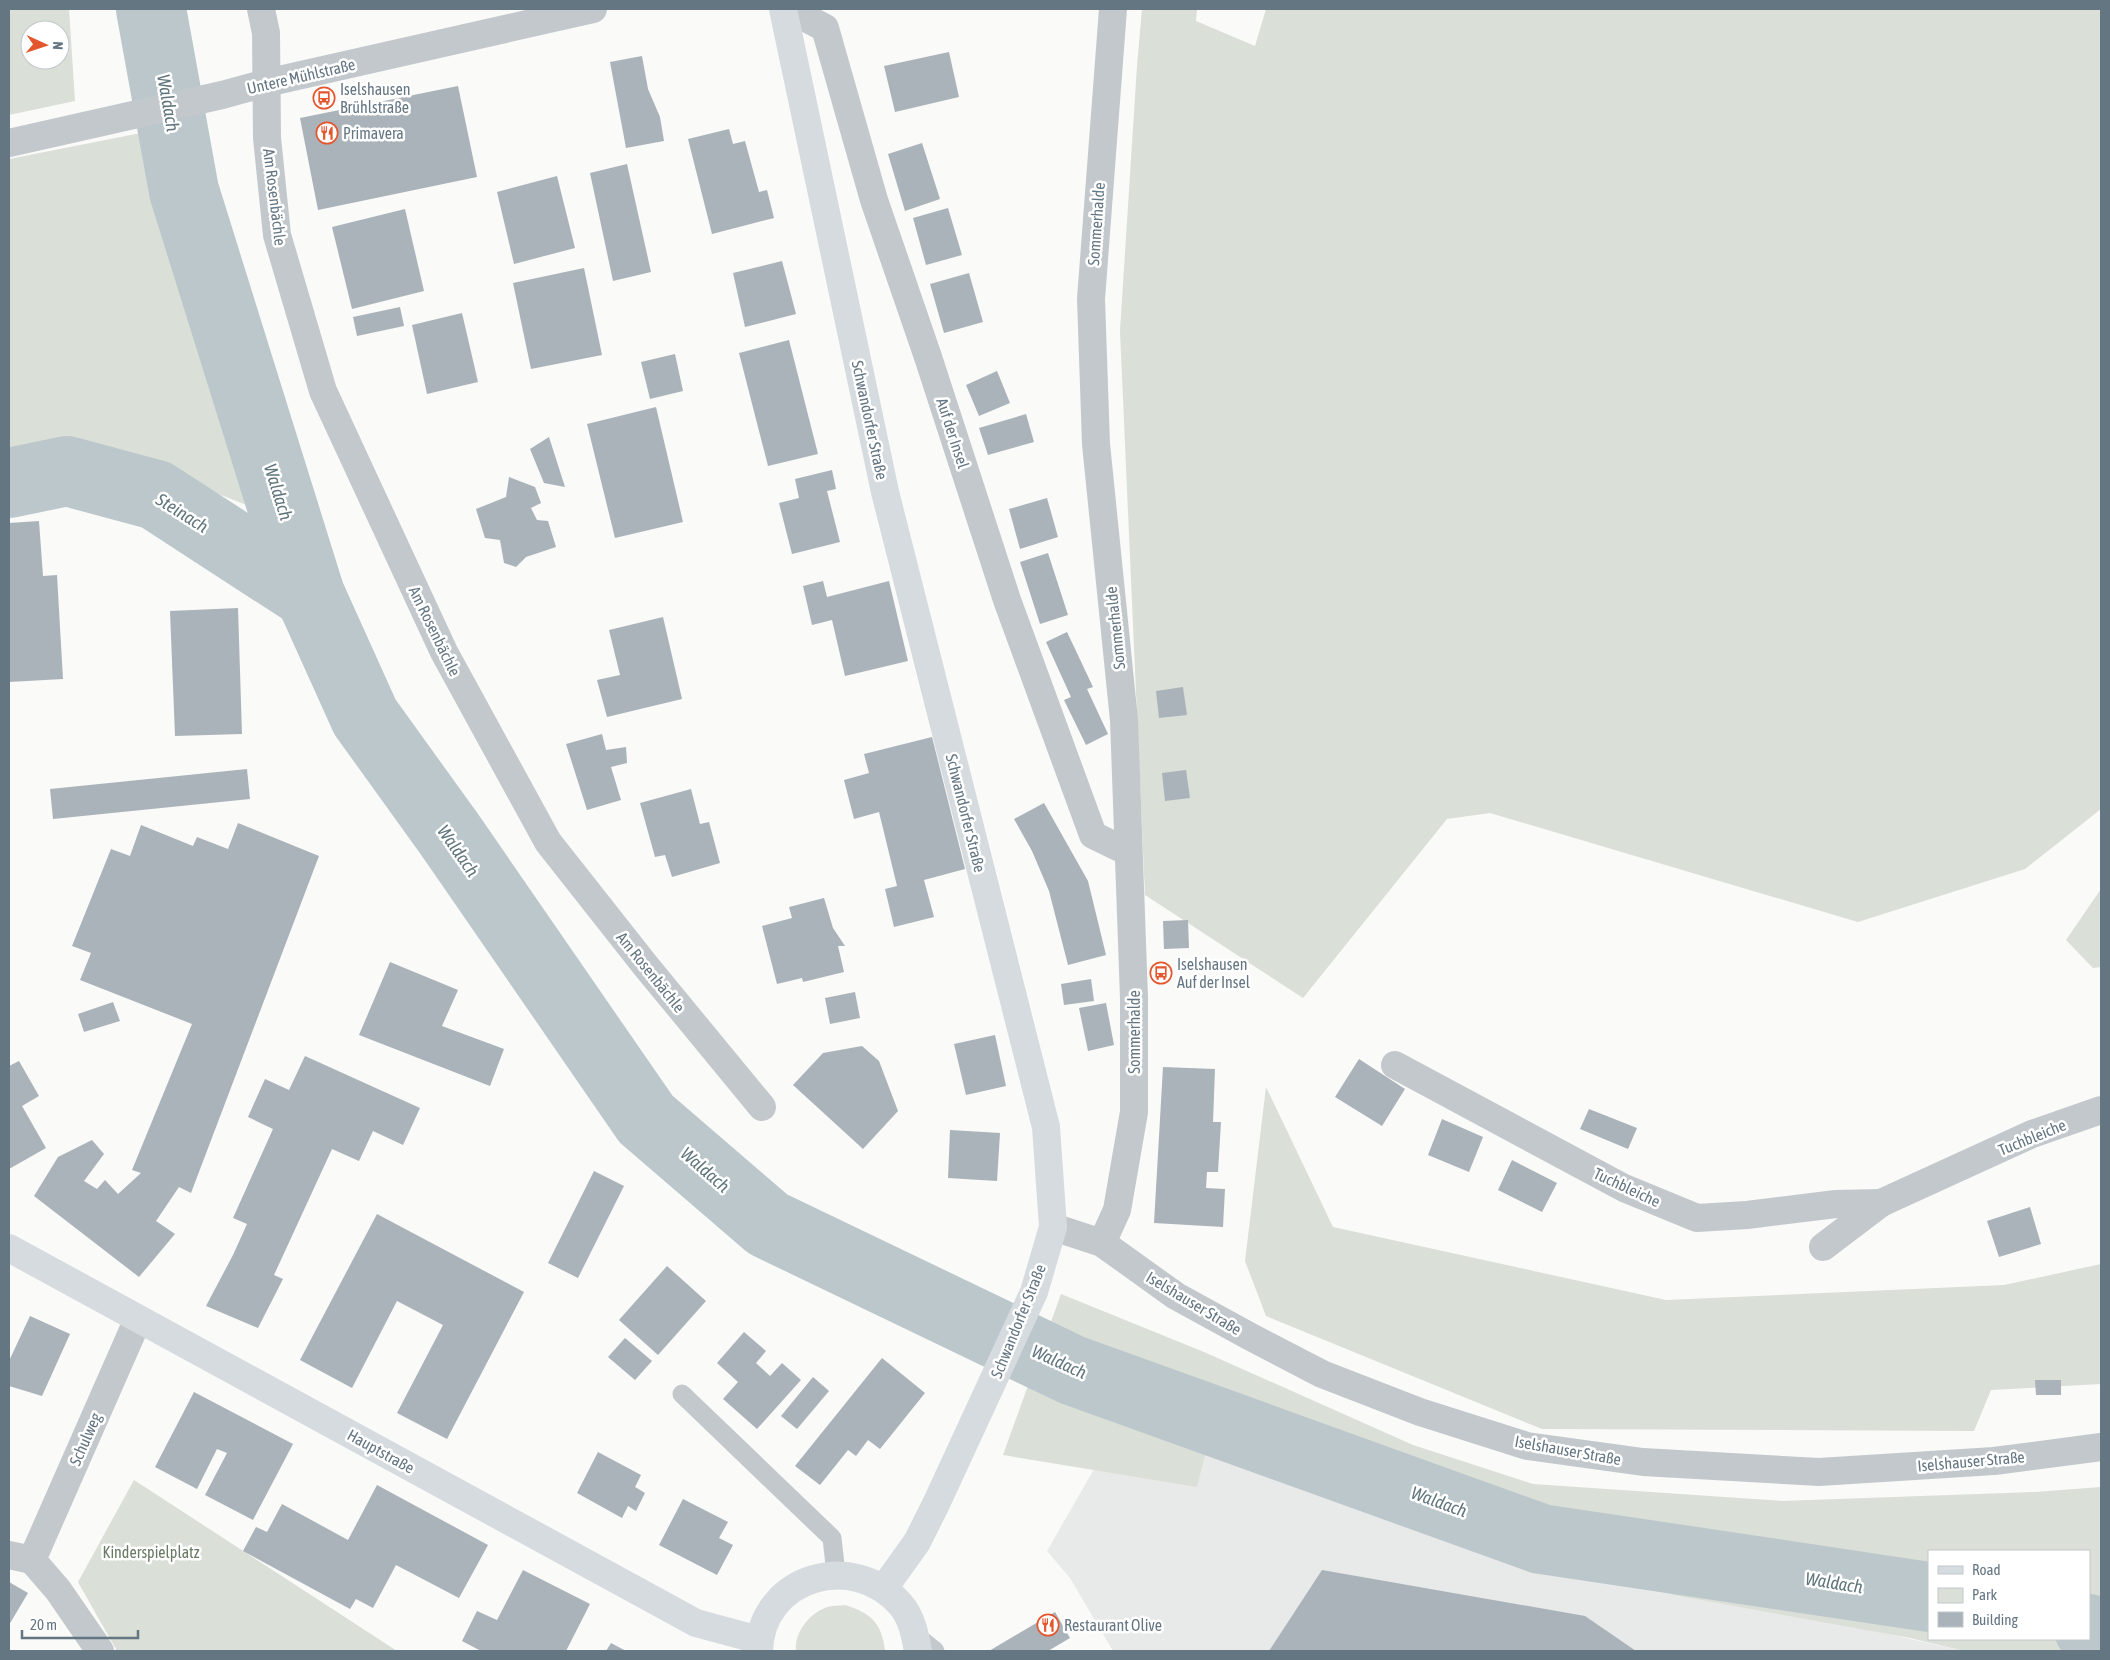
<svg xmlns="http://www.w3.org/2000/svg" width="2110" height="1660" viewBox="0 0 2110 1660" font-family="'Asap Condensed',sans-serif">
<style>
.built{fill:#e8e9e9}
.green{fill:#dadfd7;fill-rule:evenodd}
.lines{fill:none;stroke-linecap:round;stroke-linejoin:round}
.river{stroke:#bbc7cb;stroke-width:70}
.building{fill:#aab3b9}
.service{stroke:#c3c8cc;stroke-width:19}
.minor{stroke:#c3c8cc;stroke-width:28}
.secondary{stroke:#d6dbdf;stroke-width:28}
.primary{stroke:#d6dbdf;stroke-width:28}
.labels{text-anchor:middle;stroke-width:5;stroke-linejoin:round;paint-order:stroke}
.street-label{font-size:16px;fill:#657683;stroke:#fff}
.poi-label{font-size:16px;fill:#657683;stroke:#fff;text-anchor:start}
.park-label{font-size:16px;fill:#687a64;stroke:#fff}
.water-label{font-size:18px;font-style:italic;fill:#60757c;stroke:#fff}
</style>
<rect width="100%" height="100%" fill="#fafaf8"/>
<!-- built -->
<polygon class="built" points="1206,1452 1539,1556 1964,1651 1113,1651 1070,1578 1047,1551 1097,1464 1197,1486"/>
<!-- green -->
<g class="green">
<path d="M9,9H69L75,101L9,115ZM30,30H60V60H30Z"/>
<polygon points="1142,9 1197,9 1196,21 1255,46 1266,9 2101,9 2101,809 2025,869 1858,922 1490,813 1447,819 1303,998 1145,895 1120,331 1137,66"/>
<polygon points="151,131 282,519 73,437 9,451 9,159"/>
<polygon points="2101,889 2101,967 2093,968 2066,940"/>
<polygon points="1266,1087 1333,1227 1666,1300 2004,1285 2101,1264 2101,1384 1991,1390 1974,1431 1542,1429 1266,1316 1245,1261"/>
<path d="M1061,1294L1204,1352L1413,1445L1533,1484L1782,1501L2035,1492L2101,1487V1651H1964L1910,1638L1674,1595L1539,1556L1206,1452L1197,1487L1003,1455ZM2089,1551V1639H1929V1551Z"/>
<polygon points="134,1480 397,1651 117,1651 78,1582"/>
<path d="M845,1605C871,1613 882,1623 885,1651H796C794,1633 809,1614 825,1608C831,1605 839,1606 845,1605Z"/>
</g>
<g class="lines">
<!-- river -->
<g class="river">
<polyline points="151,9 184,191 310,595 365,717 450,835 646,1119 768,1224 1072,1370 1541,1539 1929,1597"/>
<polyline points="9,483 67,471 156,495 310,595"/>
<polyline points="2089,1629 2101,1633"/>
</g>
</g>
<!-- building -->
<g class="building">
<polygon points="949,52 959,97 895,112 884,66"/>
<polygon points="642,56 648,89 660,117 664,141 626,148 610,62"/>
<polygon points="458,86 477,177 318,210 300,118"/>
<polygon points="729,129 733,144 745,141 759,192 767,190 774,218 712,234 688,139"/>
<polygon points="922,143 940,199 905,211 888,154"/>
<polygon points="627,164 651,272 613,281 590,173"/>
<polygon points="557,176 575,248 514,264 497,192"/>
<polygon points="948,208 962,255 926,265 913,218"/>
<polygon points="405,209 424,291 352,309 332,227"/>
<polygon points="782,261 796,314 745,327 733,273"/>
<polygon points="584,268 602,355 531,369 513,283"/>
<polygon points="969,273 983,322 944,333 930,284"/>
<polygon points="400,307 404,326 357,336 353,317"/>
<polygon points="462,313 478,382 427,394 412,325"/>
<polygon points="789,340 818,454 768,466 739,353"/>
<polygon points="675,354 683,391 650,399 641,362"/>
<polygon points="997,371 1010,403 979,416 966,385"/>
<polygon points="656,407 683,522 615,538 587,424"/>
<polygon points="1026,414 1034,442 988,455 979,428"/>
<polygon points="549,437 565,487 544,483 530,449"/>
<polygon points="832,470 836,489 827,491 840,542 792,554 779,503 799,498 795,479"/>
<polygon points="509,477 535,487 541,503 531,508 537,520 548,521 556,547 526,557 516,567 504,563 500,540 485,538 476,509 506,497"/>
<polygon points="1047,498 1058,537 1020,549 1009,509"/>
<polygon points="39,521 43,576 57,575 63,679 9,682 9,523"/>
<polygon points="1048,553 1068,615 1040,624 1020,562"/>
<polygon points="823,581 827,597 889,581 908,661 845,676 832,620 812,625 803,586"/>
<polygon points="238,608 242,734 175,736 170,611"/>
<polygon points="663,617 682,699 607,717 597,680 620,675 609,630"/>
<polygon points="1067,632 1093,687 1087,689 1108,734 1086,745 1064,700 1071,697 1046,642"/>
<polygon points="1183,687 1187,715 1159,718 1156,691"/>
<polygon points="602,734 606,750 626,747 627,763 611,767 621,800 587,810 566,744"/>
<polygon points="932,737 965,869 924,880 934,917 894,927 885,889 897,886 879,812 854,819 844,780 869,773 864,754"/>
<polygon points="247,769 250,799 53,819 50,789"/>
<polygon points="1186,770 1190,798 1165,801 1162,773"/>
<polygon points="691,789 700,824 709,822 720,863 672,877 665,855 655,857 640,803"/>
<polygon points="1044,803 1088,881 1106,955 1068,965 1049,891 1032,851 1014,819"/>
<polygon points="238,823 319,856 191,1193 179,1187 156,1221 175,1234 139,1277 34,1196 58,1157 92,1140 104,1154 84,1181 97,1189 105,1180 118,1194 141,1173 132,1170 192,1024 80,980 91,953 72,946 111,849 130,856 141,825 193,846 197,837 228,849"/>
<polygon points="824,898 833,928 845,946 838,946 844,972 803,982 802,978 777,984 762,926 792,918 789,907"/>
<polygon points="1188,920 1189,948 1164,949 1163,921"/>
<polygon points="390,962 458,990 442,1026 504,1049 490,1086 359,1035"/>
<polygon points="1091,979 1094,1001 1064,1005 1061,984"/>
<polygon points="855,992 860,1018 830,1024 825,998"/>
<polygon points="113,1002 120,1021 84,1032 78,1014"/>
<polygon points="1106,1003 1114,1045 1088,1051 1079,1008"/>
<polygon points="995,1035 1006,1086 966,1095 954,1044"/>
<polygon points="862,1046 879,1061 898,1111 863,1149 793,1085 823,1053"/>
<polygon points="305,1056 420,1108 403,1145 373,1131 359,1161 332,1149 274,1275 283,1279 258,1328 206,1306 233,1255 247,1224 233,1218 273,1129 248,1117 265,1079 289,1090"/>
<polygon points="1359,1059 1405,1089 1382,1126 1335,1097"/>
<polygon points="19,1061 39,1096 22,1106 46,1148 9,1169 9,1066"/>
<polygon points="1163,1067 1215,1069 1213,1122 1221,1122 1218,1172 1207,1172 1206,1188 1225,1189 1223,1227 1154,1223"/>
<polygon points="1589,1109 1637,1128 1628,1149 1580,1129"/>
<polygon points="1442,1119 1483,1137 1469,1172 1428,1155"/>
<polygon points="950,1130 1000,1133 997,1181 948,1178"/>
<polygon points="1512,1160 1557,1183 1542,1212 1498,1190"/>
<polygon points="594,1171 624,1186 578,1278 548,1263"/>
<polygon points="2030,1207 2041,1244 1999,1257 1987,1221"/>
<polygon points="377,1214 524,1292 447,1439 397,1413 443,1325 397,1301 352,1388 300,1360"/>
<polygon points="667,1266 706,1301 658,1355 619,1320"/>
<polygon points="30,1316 70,1334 42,1396 9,1386 9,1361"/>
<polygon points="744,1332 766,1351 756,1363 770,1376 782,1363 801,1380 757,1429 723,1399 738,1382 717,1363"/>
<polygon points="625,1338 652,1361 635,1380 608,1357"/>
<polygon points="882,1358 925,1393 880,1449 868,1440 856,1456 848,1450 820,1485 795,1466"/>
<polygon points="813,1377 829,1391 797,1429 781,1416"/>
<polygon points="2035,1380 2061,1380 2061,1395 2036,1395"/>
<polygon points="194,1392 293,1444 253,1520 205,1495 227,1453 217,1449 197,1489 155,1467"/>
<polygon points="598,1452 641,1475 635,1487 645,1493 636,1511 628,1506 622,1518 577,1493"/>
<polygon points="377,1485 488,1545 459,1598 396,1565 373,1608 356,1599 350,1609 243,1551 256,1527 267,1532 282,1504 348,1540"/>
<polygon points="683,1499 728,1522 719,1538 733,1545 717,1575 659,1545"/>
<polygon points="523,1570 590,1604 566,1651 481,1651 462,1641 477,1611 497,1620"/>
<polygon points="1322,1570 1585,1616 1636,1651 1269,1651"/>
<polygon points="9,1582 28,1593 9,1625"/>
<polygon points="1055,1612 1070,1638 1048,1651 989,1651"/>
<polygon points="611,1643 626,1651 606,1651"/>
</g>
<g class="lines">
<!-- service -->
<g class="service">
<polyline points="682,1394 832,1538 836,1574"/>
<polyline points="915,1635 935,1651"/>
</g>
<!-- minor -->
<g class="minor">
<polyline points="261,9 266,33 267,138 277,235 323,391 444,652 548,842 645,965 762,1107"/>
<polyline points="789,9 825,28 874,200 928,357 1007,600 1093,835 1128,852"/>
<polyline points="9,143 222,95 266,83 593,9"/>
<polyline points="1395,1065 1624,1188 1697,1218 1747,1215 1836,1204 1881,1203"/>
<polyline points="1053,1227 1102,1243 1176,1296 1249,1336 1322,1374 1420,1412 1527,1446 1643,1462 1819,1472 1994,1461 2101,1447"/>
<polyline points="1102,1243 1117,1210 1134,1112 1134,998 1124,720 1096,444 1091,299 1113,9"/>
<polyline points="1823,1247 1881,1203 2032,1134 2101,1110"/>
<polyline points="9,1555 32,1560"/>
<polyline points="100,1651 58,1590 32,1560 138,1319"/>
</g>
<!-- secondary -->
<polyline class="secondary" points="783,9 885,492 1046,1127 1053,1227 1034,1292 936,1504 917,1542 884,1588"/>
<!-- primary -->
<g class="primary">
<polyline points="9,1248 696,1623 759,1640"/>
<path d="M759,1651C761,1576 854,1550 901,1605C912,1618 915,1635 918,1651"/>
</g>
</g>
<!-- icons -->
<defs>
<g id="bus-ring" transform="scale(1.125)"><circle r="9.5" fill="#fff" stroke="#e4572e" stroke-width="1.5"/><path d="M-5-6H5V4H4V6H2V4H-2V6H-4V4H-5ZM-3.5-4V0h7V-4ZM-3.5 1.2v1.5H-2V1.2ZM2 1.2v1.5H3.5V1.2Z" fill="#e4572e"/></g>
<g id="restaurant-ring" transform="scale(1.125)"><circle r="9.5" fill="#fff" stroke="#e4572e" stroke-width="1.5"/><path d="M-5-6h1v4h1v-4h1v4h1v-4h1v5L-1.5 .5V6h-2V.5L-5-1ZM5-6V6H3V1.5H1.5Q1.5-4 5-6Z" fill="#e4572e"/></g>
</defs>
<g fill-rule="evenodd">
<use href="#bus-ring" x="324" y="98"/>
<use href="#restaurant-ring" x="327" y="133"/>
<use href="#bus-ring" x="1161" y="973"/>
<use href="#restaurant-ring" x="1048" y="1625"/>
</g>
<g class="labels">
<!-- street labels -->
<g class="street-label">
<text transform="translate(301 76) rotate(-13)" y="6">Untere Mühlstraße</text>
<text transform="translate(275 197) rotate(83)" y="6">Am Rosenbächle</text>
<text transform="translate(1096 224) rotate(-86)" y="6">Sommerhalde</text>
<text transform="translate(870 420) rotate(78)" y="6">Schwandorfer Straße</text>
<text transform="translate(953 433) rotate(72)" y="6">Auf der Insel</text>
<text transform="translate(1115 628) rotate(-96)" y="6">Sommerhalde</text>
<text transform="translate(435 631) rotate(64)" y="6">Am Rosenbächle</text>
<text transform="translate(966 813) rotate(76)" y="6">Schwandorfer Straße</text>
<text transform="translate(651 972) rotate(51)" y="6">Am Rosenbächle</text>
<text transform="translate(1134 1032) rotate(-90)" y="6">Sommerhalde</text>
<text transform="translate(2032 1137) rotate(-22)" y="6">Tuchbleiche</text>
<text transform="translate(1627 1187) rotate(25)" y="6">Tuchbleiche</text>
<text transform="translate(1194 1303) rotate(31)" y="6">Iselshauser Straße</text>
<text transform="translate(1018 1321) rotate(-68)" y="6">Schwandorfer Straße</text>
<text transform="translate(85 1439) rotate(-66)" y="6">Schulweg</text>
<text transform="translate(1568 1450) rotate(10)" y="6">Iselshauser Straße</text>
<text transform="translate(381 1451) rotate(29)" y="6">Hauptstraße</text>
<text transform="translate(1971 1461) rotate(-5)" y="6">Iselshauser Straße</text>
</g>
<!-- poi labels -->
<g class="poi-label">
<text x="340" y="95">Iselshausen<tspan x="340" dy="18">Brühlstraße</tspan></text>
<text x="343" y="139">Primavera</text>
<text x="1177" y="970">Iselshausen<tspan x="1177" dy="18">Auf der Insel</tspan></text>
<text x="1064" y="1631">Restaurant Olive</text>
</g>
<!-- park labels -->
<g class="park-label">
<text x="151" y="1558">Kinderspielplatz</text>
</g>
<!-- water labels -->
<g class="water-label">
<text transform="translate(168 103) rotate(80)" y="6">Waldach</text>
<text transform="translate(278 492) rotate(73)" y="6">Waldach</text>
<text transform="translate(182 513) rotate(32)" y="6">Steinach</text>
<text transform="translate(458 851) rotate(55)" y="6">Waldach</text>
<text transform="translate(705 1170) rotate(41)" y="6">Waldach</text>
<text transform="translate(1059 1362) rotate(24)" y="6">Waldach</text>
<text transform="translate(1439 1502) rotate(20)" y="6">Waldach</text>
<text transform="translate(1834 1583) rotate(9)" y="6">Waldach</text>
</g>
</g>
<!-- border -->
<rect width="2110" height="1660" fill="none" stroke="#657683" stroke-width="20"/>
<!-- legend -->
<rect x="1928" y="1550" width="162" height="90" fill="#ffffff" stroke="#c1c8cd"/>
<rect x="1938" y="1566" width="25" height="8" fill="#d6dbdf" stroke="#c1c8cd"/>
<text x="1972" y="1575" font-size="15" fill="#657683">Road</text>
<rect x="1938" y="1588" width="25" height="15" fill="#dadfd7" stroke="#c1c8cd"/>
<text x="1972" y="1600" font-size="15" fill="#657683">Park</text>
<rect x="1938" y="1612" width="25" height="15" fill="#aab3b9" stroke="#c1c8cd"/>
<text x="1972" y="1625" font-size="15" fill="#657683">Building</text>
<!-- north arrow -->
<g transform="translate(45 45) rotate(93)"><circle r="24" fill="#ffffff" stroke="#c1c8cd"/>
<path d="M0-4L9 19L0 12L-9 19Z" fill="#e4572e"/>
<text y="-8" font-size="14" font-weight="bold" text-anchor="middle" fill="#657683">N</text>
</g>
<!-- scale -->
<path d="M22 1630v8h116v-8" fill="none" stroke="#657683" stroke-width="2.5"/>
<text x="30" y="1630" font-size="15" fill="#657683" stroke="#ffffff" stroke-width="4" paint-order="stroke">20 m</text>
</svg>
